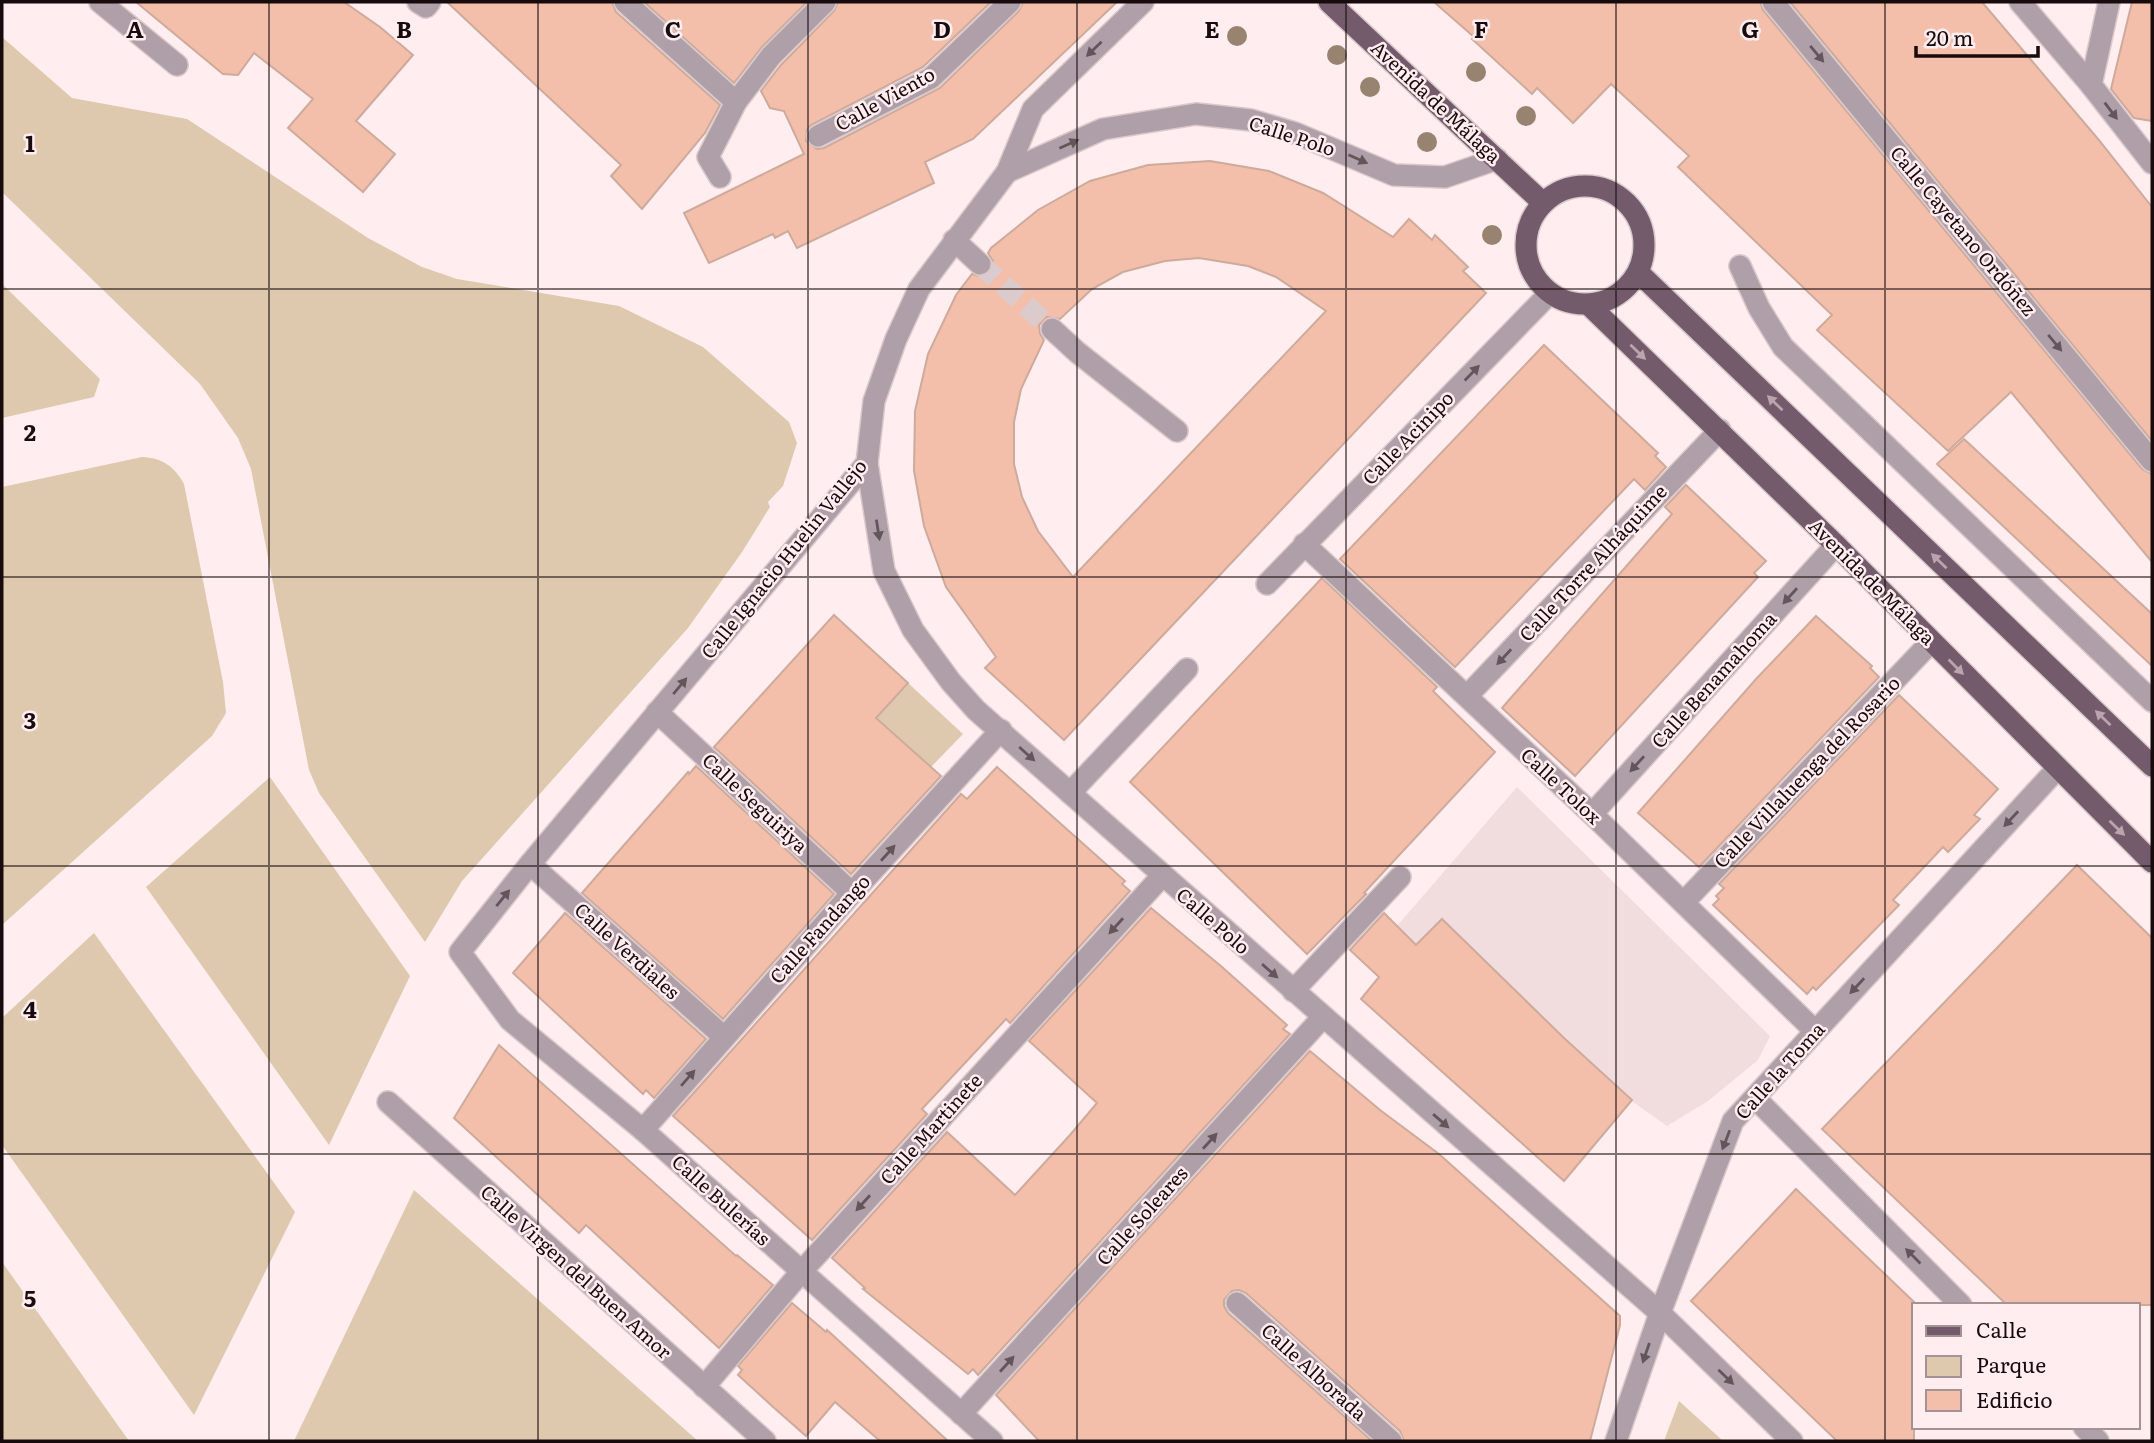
<svg xmlns="http://www.w3.org/2000/svg" width="2154" height="1443" viewBox="0 0 2154 1443" font-family="Literata,serif">
<style>
.built{fill:#f1dcde}
.green{fill:#dec9ae}
.building{fill:#f3bfaa;stroke:#ceaa9c;stroke-width:2;fill-rule:evenodd}
.lines{fill:none;stroke-linecap:round;stroke-linejoin:round}
.minor-tunnel{stroke:#dccbcd;stroke-width:21;stroke-dasharray:21 10;stroke-linecap:butt}
.minor-casing{stroke:#dac9cb;stroke-width:24}
.major-casing{stroke:#dac9cb;stroke-width:24}
.minor{stroke:#ae9fa8;stroke-width:21}
.major{stroke:#745b6b;stroke-width:21}
.tree{fill:#988371}
.oneway{fill:#63555a}
.oneway2{fill:#baa4ad}
.grid{fill:none;stroke:#180b0d;stroke-width:2;stroke-opacity:0.55}
.labels{text-anchor:middle;stroke-width:5;stroke-linejoin:round;paint-order:stroke}
.street-label{font-size:19px;fill:#180b0d;stroke:#ffedef}
.grid-label{font-size:23px;text-anchor:middle;font-weight:bold;fill:#180b0d;stroke:#ffedef;stroke-width:5;stroke-linejoin:round;paint-order:stroke}
</style>
<rect width="100%" height="100%" fill="#ffedef"/>
<!-- built -->
<polygon class="built" points="1517,787 1770,1036 1758,1060 1708,1101 1667,1126 1632,1101 1564,1181 1361,999 1379,978 1362,961 1397,926"/>
<!-- green -->
<g class="green">
<polygon points="2,37 72,98 187,119 368,238 422,267 457,279 619,306 703,347 789,422 797,443 783,486 768,502 770,507 742,552 688,628 462,881 425,942 319,793 309,770 251,469 238,438 200,384 2,192"/>
<polygon points="2,284 100,379 94,397 2,418"/>
<path d="M142,457C162,458 174,466 184,484L223,682L226,713L212,736L2,925V487Z"/>
<polygon points="908,683 963,734 931,767 876,718"/>
<polygon points="270,777 410,976 329,1145 146,887"/>
<polygon points="94,933 295,1212 194,1415 2,1145 2,1018"/>
<polygon points="414,1190 698,1441 294,1441"/>
<polygon points="2,1262 129,1441 2,1441"/>
<polygon points="1679,1401 1723,1441 1664,1441"/>
</g>
<!-- building -->
<g class="building">
<polygon points="136,2 344,2 380,27 413,55 356,121 395,154 363,192 288,128 313,99 254,53 238,75 223,74"/>
<polygon points="447,2 612,2 616,12 720,105 705,133 642,209 611,176 621,165"/>
<polygon points="644,2 807,2 762,47 734,83"/>
<polygon points="838,2 991,2 923,67 811,125 807,130 806,141 817,149 824,148 940,88 1019,11 1023,2 1117,2 973,139 925,162 934,183 797,248 788,231 775,238 773,234 709,263 684,213 804,154 784,111 770,108 761,91 781,65 834,11"/>
<polygon points="1434,2 1760,2 1763,10 2142,469 2152,474 2152,562 2011,392 1948,451 1817,330 1832,315 1678,167 1689,156 1611,84 1573,123 1537,88 1532,94 1472,39 1474,37"/>
<polygon points="1790,2 1982,2 2098,139 2152,207 2152,441"/>
<polygon points="2132,2 2152,2 2152,121 2134,118 2111,89"/>
<path d="M1210,161L1269,171L1323,193L1393,237L1409,219L1432,240L1435,235L1468,267L1463,271L1486,293L1064,740L985,668L996,657L946,587L924,526L914,471L915,411L928,354L956,295L972,274L983,277L990,272L993,261L988,253L991,248L1038,210L1090,181L1148,165ZM1199,258L1248,266L1276,277L1326,311L1073,577L1038,531L1022,497L1014,464V422L1021,389L1044,340L1040,334L1039,325L1047,317L1060,319L1092,289L1123,272L1165,261Z"/>
<polygon points="1544,345 1658,453 1655,456 1666,467 1645,490 1634,479 1455,667 1340,559"/>
<polygon points="1964,439 2152,614 2152,666 1937,464"/>
<polygon points="1686,485 1766,561 1754,573 1758,577 1575,776 1502,708 1672,514 1665,507"/>
<polygon points="1322,578 1437,687 1433,691 1495,752 1364,893 1366,894 1307,954 1130,782"/>
<polygon points="834,615 908,683 876,718 941,776 851,874 714,747"/>
<polygon points="1816,616 1872,666 1870,668 1879,677 1699,867 1638,813 1757,678"/>
<polygon points="1899,695 1998,789 1974,815 1980,819 1948,852 1943,847 1893,900 1899,905 1816,990 1813,987 1807,994 1713,905 1719,899 1716,896 1724,888 1719,884"/>
<polygon points="696,766 834,894 723,1019 582,893 688,772 689,774"/>
<polygon points="997,767 1125,881 1122,884 1130,891 1010,1023 1006,1019 922,1109 927,1114 812,1240 673,1116 961,794 967,799"/>
<polygon points="2077,865 2152,938 2152,1305 2007,1305 1822,1129"/>
<polygon points="1151,908 1222,967 1287,1025 1283,1029 1290,1034 978,1375 973,1369 968,1374 863,1289 865,1288 832,1258 947,1132 1015,1195 1070,1135 1097,1103 1029,1041"/>
<polygon points="565,913 706,1039 654,1098 646,1090 643,1094 513,973"/>
<polygon points="1384,913 1416,945 1442,919 1564,1038 1632,1100 1564,1181 1361,999 1379,977 1350,950"/>
<polygon points="499,1045 736,1256 737,1255 773,1285 719,1348 586,1225 579,1233 454,1118"/>
<polygon points="1310,1051 1380,1110 1439,1154 1620,1316 1620,1325 1590,1441 1404,1441 1400,1431 1246,1293 1239,1290 1232,1291 1224,1300 1224,1306 1228,1313 1372,1441 1039,1441 996,1395"/>
<polygon points="1796,1189 1914,1302 1914,1441 1837,1441 1691,1301"/>
<polygon points="792,1303 826,1332 827,1330 948,1441 880,1441 835,1402 806,1436 772,1406 738,1375 742,1370 738,1366"/>
</g>
<g class="lines">
<!-- minor-tunnel -->
<polyline class="minor-tunnel" points="980,264 1052,329"/>
<!-- minor casing -->
<g class="minor-casing">
<g id="minor">
<polyline points="100,2 177,65"/>
<polyline points="418,2 426,7 430,2"/>
<polyline points="625,2 736,102"/>
<polyline points="1773,2 2152,461"/>
<polyline points="2020,2 2091,85 2152,163"/>
<polyline points="2091,85 2109,2"/>
<polyline points="818,136 931,78 1010,2"/>
<polyline points="1007,172 1103,129 1196,114 1251,120 1295,133 1394,175 1445,177 1497,159"/>
<polyline points="720,177 708,157 736,102 771,56 825,2"/>
<polyline points="954,240 980,264"/>
<polyline points="1740,266 1759,308 1783,347 2152,701"/>
<polyline points="1052,329 1077,352 1177,431"/>
<polyline points="867,463 884,571 913,630 951,682 976,710 1660,1313 1792,1441"/>
<polyline points="1304,544 1592,814 1815,1031"/>
<polyline points="1267,584 1550,293"/>
<polyline points="1468,695 1720,430"/>
<polyline points="657,712 852,893"/>
<polyline points="1070,793 1187,669"/>
<polyline points="1592,814 1836,545"/>
<polyline points="530,864 724,1037"/>
<polyline points="1684,902 1931,642"/>
<polyline points="1293,991 1400,877"/>
<polyline points="1755,1098 1961,1305"/>
<polyline points="388,1102 765,1441"/>
<polyline points="643,1130 852,893 1001,730"/>
<polyline points="1237,1303 1391,1441"/>
<polyline points="704,1387 801,1272 1162,876"/>
<polyline points="961,1414 1323,1017"/>
<polyline points="2084,1427 2098,1441"/>
<polyline points="992,1441 643,1130 510,1020 460,952 530,864 867,463 874,401 896,339 919,289 1007,172 1033,109 1143,2"/>
<polyline points="1616,1441 1660,1313 1733,1121 2057,769"/>
</g>
</g>
<!-- major casing -->
<g class="major-casing">
<g id="major">
<polyline points="1329,2 1543,203"/>
<circle cx="1585" cy="245" r="59"/>
<polyline points="1639,273 2152,766"/>
<polyline points="1589,305 1836,545 2152,862"/>
</g>
</g>
<!-- minor -->
<use href="#minor" class="minor"/>
<!-- major -->
<use href="#major" class="major"/>
</g>
<!-- trees -->
<g class="tree">
<circle cx="1237" cy="36" r="10"/>
<circle cx="1337" cy="55" r="10"/>
<circle cx="1476" cy="72" r="10"/>
<circle cx="1370" cy="87" r="10"/>
<circle cx="1526" cy="116" r="10"/>
<circle cx="1427" cy="142" r="10"/>
<circle cx="1492" cy="235" r="10"/>
</g>
<!-- one-way arrows -->
<defs><path id="oneway-solid" d="M-6-.8H1V-3.2L6.5 0L1 3.2V.8H-6Z" transform="scale(1.75)"/></defs>
<g class="oneway">
<use href="#oneway-solid" transform="translate(1094 49) rotate(136)"/>
<use href="#oneway-solid" transform="translate(1817 54) rotate(50)"/>
<use href="#oneway-solid" transform="translate(2111 111) rotate(53)"/>
<use href="#oneway-solid" transform="translate(1069 144) rotate(-24)"/>
<use href="#oneway-solid" transform="translate(1358 159) rotate(24)"/>
<use href="#oneway-solid" transform="translate(2055 343) rotate(50)"/>
<use href="#oneway-solid" transform="translate(1472 373) rotate(-46)"/>
<use href="#oneway-solid" transform="translate(878 530) rotate(81)"/>
<use href="#oneway-solid" transform="translate(1790 596) rotate(132)"/>
<use href="#oneway-solid" transform="translate(1504 657) rotate(133)"/>
<use href="#oneway-solid" transform="translate(680 686) rotate(-50)"/>
<use href="#oneway-solid" transform="translate(1027 754) rotate(42)"/>
<use href="#oneway-solid" transform="translate(1637 764) rotate(132)"/>
<use href="#oneway-solid" transform="translate(2011 819) rotate(133)"/>
<use href="#oneway-solid" transform="translate(888 853) rotate(-48)"/>
<use href="#oneway-solid" transform="translate(503 898) rotate(-51)"/>
<use href="#oneway-solid" transform="translate(1116 926) rotate(132)"/>
<use href="#oneway-solid" transform="translate(1270 971) rotate(41)"/>
<use href="#oneway-solid" transform="translate(1857 986) rotate(133)"/>
<use href="#oneway-solid" transform="translate(688 1078) rotate(-49)"/>
<use href="#oneway-solid" transform="translate(1441 1121) rotate(41)"/>
<use href="#oneway-solid" transform="translate(1726 1140) rotate(111)"/>
<use href="#oneway-solid" transform="translate(1210 1141) rotate(-48)"/>
<use href="#oneway-solid" transform="translate(863 1203) rotate(132)"/>
<use href="#oneway-solid" transform="translate(1913 1256) rotate(-135)"/>
<use href="#oneway-solid" transform="translate(1646 1353) rotate(109)"/>
<use href="#oneway-solid" transform="translate(1007 1364) rotate(-48)"/>
<use href="#oneway-solid" transform="translate(1726 1377) rotate(44)"/>
</g>
<g class="oneway2">
<use href="#oneway-solid" transform="translate(1638 352) rotate(44)"/>
<use href="#oneway-solid" transform="translate(1775 403) rotate(-136)"/>
<use href="#oneway-solid" transform="translate(1939 561) rotate(-136)"/>
<use href="#oneway-solid" transform="translate(1956 667) rotate(45)"/>
<use href="#oneway-solid" transform="translate(2103 718) rotate(-136)"/>
<use href="#oneway-solid" transform="translate(2117 828) rotate(44)"/>
</g>
<!-- grid -->
<path class="grid" d="M269,2V1441M538,2V1441M808,2V1441M1077,2V1441M1346,2V1441M1616,2V1441M1885,2V1441M2,289H2152M2,577H2152M2,866H2152M2,1154H2152"/>
<g class="labels">
<!-- street labels -->
<g class="street-label">
<text transform="translate(885 99) rotate(-29)" y="7">Calle Viento</text>
<text transform="translate(1436 102) rotate(43)" y="7">Avenida de Málaga</text>
<text transform="translate(1292 136) rotate(18)" y="7">Calle Polo</text>
<text transform="translate(1963 231) rotate(50)" y="7">Calle Cayetano Ordóñez</text>
<text transform="translate(1408 438) rotate(-46)" y="7">Calle Acinipo</text>
<text transform="translate(784 559) rotate(-51)" y="7">Calle Ignacio Huelin Vallejo</text>
<text transform="translate(1593 563) rotate(-47)" y="7">Calle Torre Alháquime</text>
<text transform="translate(1872 582) rotate(45)" y="7">Avenida de Málaga</text>
<text transform="translate(1714 680) rotate(-48)" y="7">Calle Benamahoma</text>
<text transform="translate(1807 772) rotate(-46)" y="7">Calle Villaluenga del Rosario</text>
<text transform="translate(1561 786) rotate(43)" y="7">Calle Tolox</text>
<text transform="translate(755 803) rotate(43)" y="7">Calle Seguiriya</text>
<text transform="translate(1213 921) rotate(41)" y="7">Calle Polo</text>
<text transform="translate(820 929) rotate(-48)" y="7">Calle Fandango</text>
<text transform="translate(627 951) rotate(42)" y="7">Calle Verdiales</text>
<text transform="translate(1780 1071) rotate(-48)" y="7">Calle la Toma</text>
<text transform="translate(931 1129) rotate(-48)" y="7">Calle Martinete</text>
<text transform="translate(721 1200) rotate(42)" y="7">Calle Bulerías</text>
<text transform="translate(1142 1216) rotate(-48)" y="7">Calle Soleares</text>
<text transform="translate(576 1272) rotate(42)" y="7">Calle Virgen del Buen Amor</text>
<text transform="translate(1314 1372) rotate(42)" y="7">Calle Alborada</text>
</g>
</g>
<g class="grid-label">
<text x="135" y="38">A</text>
<text x="404" y="38">B</text>
<text x="673" y="38">C</text>
<text x="942" y="38">D</text>
<text x="1212" y="38">E</text>
<text x="1481" y="38">F</text>
<text x="1750" y="38">G</text>
<text x="30" y="152">1</text>
<text x="30" y="441">2</text>
<text x="30" y="729">3</text>
<text x="30" y="1018">4</text>
<text x="30" y="1307">5</text>
</g>
<!-- border -->
<rect width="2154" height="1443" fill="none" stroke="#180b0d" stroke-width="7"/>
<!-- legend -->
<rect x="1912" y="1303" width="228" height="126" fill="#ffedef" stroke="#a39395" stroke-width="2"/>
<rect x="1926" y="1326" width="35" height="10" fill="#745b6b" stroke="#a39395" stroke-width="2"/>
<text x="1976" y="1338" font-size="21" fill="#180b0d">Calle</text>
<rect x="1926" y="1356" width="35" height="21" fill="#dec9ae" stroke="#a39395" stroke-width="2"/>
<text x="1976" y="1373" font-size="21" fill="#180b0d">Parque</text>
<rect x="1926" y="1390" width="35" height="21" fill="#f3bfaa" stroke="#a39395" stroke-width="2"/>
<text x="1976" y="1408" font-size="21" fill="#180b0d">Edificio</text>
<!-- scale -->
<path d="M1916 46v10h122v-10" fill="none" stroke="#180b0d" stroke-width="3.5"/>
<text x="1926" y="46" font-size="21" fill="#180b0d" stroke="#ffedef" stroke-width="5" paint-order="stroke">20 m</text>
</svg>
